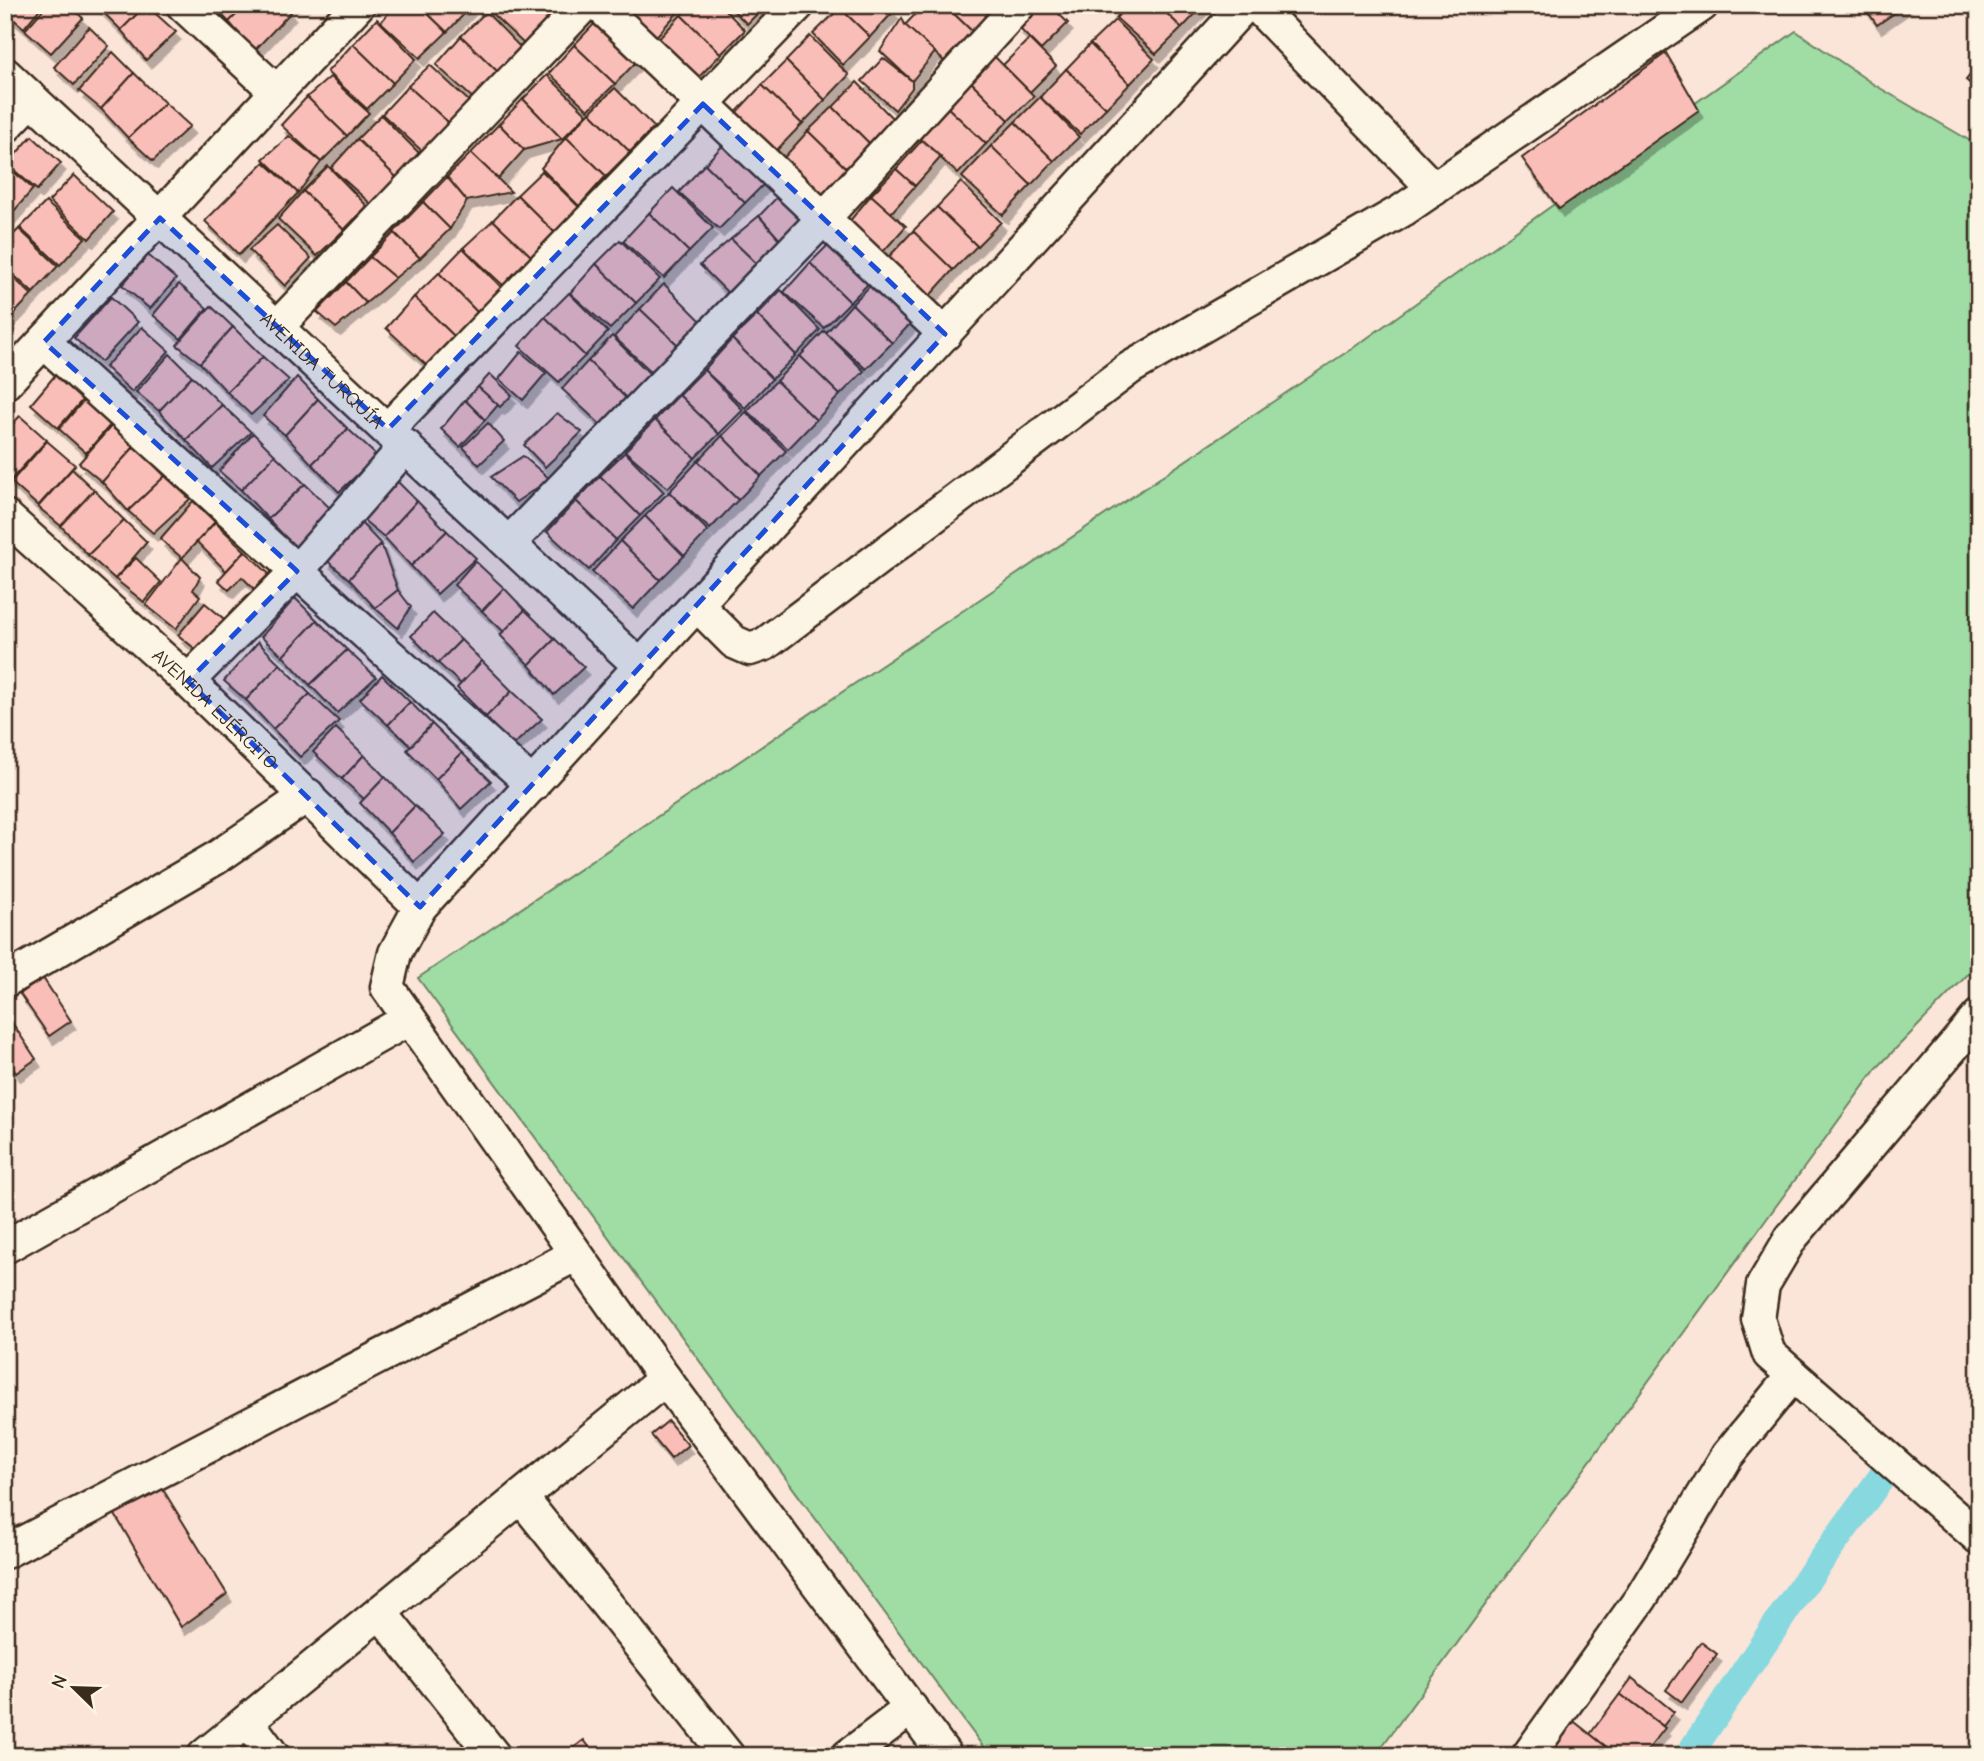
<svg xmlns="http://www.w3.org/2000/svg" width="1984" height="1761" viewBox="0 0 1984 1761" font-family="'Comic Neue',sans-serif">
<style>
.green{fill:#9fdda5;stroke:#6d8462;stroke-width:2}
.lines{fill:none;stroke-linecap:round;stroke-linejoin:round}
.canal{stroke:#88d9df;stroke-width:28}
.building{fill:#fabeb8;stroke:#3b2a1e;stroke-width:2;filter:url(#shadow)}
.minor-casing{stroke:#3b2a1e;stroke-width:37}
.minor{stroke:#fcf5e5;stroke-width:32}
.marked{fill:#1d4ed8;fill-opacity:0.2;stroke:#1d4ed8;stroke-width:5;stroke-dasharray:14 9;stroke-linejoin:round}
.labels{text-anchor:middle;stroke-width:7;stroke-linejoin:round;paint-order:stroke}
.street-label{font-size:19px;fill:#3b2a1e;stroke:#fcf5e5}
</style>
<defs>
<filter id="shadow"><feDropShadow dx="4.5" dy="8" stdDeviation="0" flood-color="#0004"/></filter>
</defs>
<rect width="100%" height="100%" fill="#fbe4d8"/>
<filter id="ink" filterUnits="userSpaceOnUse"><feTurbulence type="fractalNoise" baseFrequency=".0143" numOctaves="2"/><feDisplacementMap in="SourceGraphic" scale="14" xChannelSelector="R" yChannelSelector="G"/><feConvolveMatrix kernelMatrix="1 2 1 2 8 2 1 2 1" color-interpolation-filters="sRGB"/></filter>
<g filter="url(#ink)">
<!-- green -->
<polygon class="green" points="1796,31 1873,84 1979,146 1979,963 1876,1069 1375,1756 990,1756 418,978 1363,341"/>
<g class="lines">
<!-- canal -->
<polyline class="canal" points="1688,1756 1801,1588 1884,1474"/>
</g>
<!-- building -->
<g class="building">
<polygon points="5,5 43,5 24,28 5,12"/>
<polygon points="47,5 68,5 83,18 51,53 25,30"/>
<polygon points="96,5 146,5 121,30"/>
<polygon points="146,5 176,32 146,60 121,30"/>
<polygon points="212,5 246,5 229,22"/>
<polygon points="246,5 283,5 291,12 254,51 229,22"/>
<polygon points="395,5 419,5 447,32 420,58 381,22"/>
<polygon points="419,5 467,5 470,8 447,32"/>
<polygon points="486,5 537,5 550,18 524,44 485,7"/>
<polygon points="537,5 563,5 550,18"/>
<polygon points="613,5 673,5 679,11 652,41"/>
<polygon points="691,5 720,5 745,30 721,54 681,15"/>
<polygon points="728,5 766,5 747,24"/>
<polygon points="843,5 887,5 894,11 870,37 840,8"/>
<polygon points="924,5 945,5 974,33 946,63 905,25"/>
<polygon points="945,5 993,5 997,10 974,33"/>
<polygon points="1039,5 1050,5 1068,23 1041,50 1018,27"/>
<polygon points="1127,5 1158,5 1182,28 1156,54 1116,18"/>
<polygon points="1158,5 1204,5 1182,28"/>
<polygon points="1863,5 1906,5 1877,25"/>
<polygon points="840,8 870,37 843,65 813,34"/>
<polygon points="486,12 525,52 502,76 461,36"/>
<polygon points="681,15 721,54 696,80 655,43"/>
<polygon points="902,18 905,25 935,52 912,81 880,51"/>
<polygon points="377,19 416,59 393,83 353,44"/>
<polygon points="598,20 638,60 615,84 574,45"/>
<polygon points="1115,20 1154,59 1130,84 1090,44"/>
<polygon points="89,27 109,46 74,85 54,67"/>
<polygon points="461,36 502,76 476,101 436,65"/>
<polygon points="810,36 849,75 825,100 786,61"/>
<polygon points="1029,39 1056,66 1030,92 1003,65"/>
<polygon points="353,44 393,83 367,109 327,72"/>
<polygon points="1090,44 1130,84 1106,108 1066,69"/>
<polygon points="574,45 615,84 588,110 549,73"/>
<polygon points="113,52 134,73 101,109 79,91"/>
<polygon points="1666,53 1699,110 1559,209 1522,158"/>
<polygon points="994,56 1034,96 1009,120 970,81"/>
<polygon points="883,58 912,81 912,88 895,110 862,81"/>
<polygon points="786,61 825,100 802,124 762,85"/>
<polygon points="1979,64 1979,91 1966,80"/>
<polygon points="430,65 471,103 449,123 408,86"/>
<polygon points="1066,69 1106,108 1080,134 1040,97"/>
<polygon points="134,73 165,103 128,138 101,109"/>
<polygon points="547,75 587,114 562,139 523,99"/>
<polygon points="330,77 369,113 347,136 307,97"/>
<polygon points="970,81 1009,120 986,144 945,105"/>
<polygon points="857,82 896,122 872,146 833,107"/>
<polygon points="762,85 802,124 774,153 733,116"/>
<polygon points="408,86 449,123 422,151 382,114"/>
<polygon points="615,88 654,127 630,152 590,112"/>
<polygon points="307,97 347,136 321,162 281,125"/>
<polygon points="1040,97 1079,137 1054,161 1015,122"/>
<polygon points="523,99 562,139 524,150 499,124"/>
<polygon points="165,103 190,126 153,161 128,138"/>
<polygon points="945,105 986,144 958,174 917,136"/>
<polygon points="833,107 872,146 848,170 808,131"/>
<polygon points="590,112 630,152 606,176 566,137"/>
<polygon points="381,115 420,154 397,178 357,139"/>
<polygon points="1015,122 1054,161 1031,185 991,146"/>
<polygon points="499,124 524,150 498,179 471,153"/>
<polygon points="808,131 848,170 821,200 780,162"/>
<polygon points="32,136 61,163 37,190 7,164"/>
<polygon points="289,136 321,162 298,193 263,159"/>
<polygon points="566,137 606,176 579,206 541,168"/>
<polygon points="357,139 397,178 371,204 331,168"/>
<polygon points="729,139 769,179 745,203 705,164"/>
<polygon points="922,140 941,157 915,186 896,169"/>
<polygon points="991,146 1031,185 1003,215 962,177"/>
<polygon points="471,153 498,179 511,192 467,201 447,177"/>
<polygon points="264,162 298,193 239,255 205,221"/>
<polygon points="5,164 33,189 9,217 5,214"/>
<polygon points="705,164 745,203 719,229 679,192"/>
<polygon points="328,166 367,206 344,230 303,191"/>
<polygon points="896,169 915,186 891,213 871,195"/>
<polygon points="542,171 582,210 557,235 517,195"/>
<polygon points="74,175 113,212 89,239 49,201"/>
<polygon points="447,177 467,201 450,229 423,202"/>
<polygon points="961,182 1001,222 977,246 937,207"/>
<polygon points="673,188 713,228 689,252 649,213"/>
<polygon points="303,191 344,230 317,256 278,219"/>
<polygon points="782,192 804,216 780,240 759,216"/>
<polygon points="517,195 557,235 534,259 493,220"/>
<polygon points="871,195 906,226 882,253 848,223"/>
<polygon points="46,202 85,238 60,265 20,228"/>
<polygon points="423,202 450,229 420,258 394,232"/>
<polygon points="937,207 977,246 953,270 913,231"/>
<polygon points="649,213 689,252 664,278 623,241"/>
<polygon points="759,216 780,240 757,264 731,239"/>
<polygon points="493,220 534,259 506,288 463,248"/>
<polygon points="277,225 311,258 285,286 249,250"/>
<polygon points="19,229 58,266 33,293 5,267 5,243"/>
<polygon points="913,231 953,270 926,300 884,262"/>
<polygon points="394,233 420,258 395,278 370,257"/>
<polygon points="731,239 757,264 729,294 700,265"/>
<polygon points="834,239 874,278 850,302 810,263"/>
<polygon points="620,240 660,279 636,303 596,264"/>
<polygon points="463,248 502,288 478,313 439,273"/>
<polygon points="148,255 176,279 150,309 122,285"/>
<polygon points="370,257 395,278 366,303 346,282"/>
<polygon points="810,263 850,302 824,328 784,292"/>
<polygon points="596,264 636,303 610,329 570,293"/>
<polygon points="5,270 32,295 7,321 5,319"/>
<polygon points="439,273 478,313 454,336 414,297"/>
<polygon points="876,280 915,319 892,343 852,304"/>
<polygon points="346,282 366,303 336,328 317,312"/>
<polygon points="179,284 207,308 181,339 153,315"/>
<polygon points="664,284 704,324 680,347 640,309"/>
<polygon points="781,290 820,330 796,355 757,315"/>
<polygon points="569,293 608,332 585,356 545,317"/>
<polygon points="111,297 138,322 101,362 74,338"/>
<polygon points="414,297 454,336 427,366 386,328"/>
<polygon points="852,304 892,343 866,369 826,333"/>
<polygon points="211,306 233,327 200,363 177,345"/>
<polygon points="640,309 680,347 654,374 614,337"/>
<polygon points="757,315 796,355 772,379 732,339"/>
<polygon points="545,317 585,356 559,382 519,346"/>
<polygon points="142,327 169,351 132,392 105,367"/>
<polygon points="233,327 263,357 227,392 200,363"/>
<polygon points="824,331 864,371 840,395 800,356"/>
<polygon points="612,336 652,376 628,400 588,361"/>
<polygon points="732,339 772,379 745,408 704,370"/>
<polygon points="521,352 546,373 523,400 499,379"/>
<polygon points="170,354 192,376 159,411 136,392"/>
<polygon points="800,356 840,395 816,420 776,381"/>
<polygon points="263,357 289,380 251,415 227,392"/>
<polygon points="588,361 628,400 602,426 562,389"/>
<polygon points="704,370 743,410 719,434 679,395"/>
<polygon points="57,373 85,397 58,428 31,404"/>
<polygon points="490,374 512,395 500,407 478,387"/>
<polygon points="192,376 222,405 186,440 159,411"/>
<polygon points="297,377 318,399 285,435 263,416"/>
<polygon points="776,381 816,420 788,449 747,411"/>
<polygon points="478,387 498,405 485,420 465,400"/>
<polygon points="679,395 719,434 695,458 655,420"/>
<polygon points="85,399 112,423 86,453 59,429"/>
<polygon points="318,399 348,429 312,464 285,435"/>
<polygon points="465,400 485,420 460,447 441,429"/>
<polygon points="222,405 251,432 212,468 186,440"/>
<polygon points="746,412 786,451 761,476 722,436"/>
<polygon points="557,413 582,432 545,467 524,445"/>
<polygon points="20,416 47,440 10,481 5,476 5,432"/>
<polygon points="655,420 695,458 668,488 625,451"/>
<polygon points="488,423 504,441 479,465 463,447"/>
<polygon points="113,424 135,446 102,482 79,463"/>
<polygon points="348,429 377,456 339,492 312,464"/>
<polygon points="253,433 275,455 241,490 219,471"/>
<polygon points="722,436 761,476 738,500 698,461"/>
<polygon points="47,441 75,465 38,506 11,482"/>
<polygon points="135,446 165,476 128,511 102,482"/>
<polygon points="625,452 664,492 640,516 600,476"/>
<polygon points="275,455 305,484 268,519 241,490"/>
<polygon points="523,456 550,479 516,502 491,477"/>
<polygon points="698,461 738,500 710,529 669,492"/>
<polygon points="72,469 94,490 61,526 38,507"/>
<polygon points="165,476 190,499 153,533 128,511"/>
<polygon points="600,476 640,516 616,540 576,501"/>
<polygon points="395,479 417,501 384,537 361,518"/>
<polygon points="305,484 334,512 295,547 268,519"/>
<polygon points="94,490 124,520 88,555 61,526"/>
<polygon points="669,492 708,531 684,556 645,516"/>
<polygon points="193,501 215,522 182,558 160,539"/>
<polygon points="417,501 447,531 411,566 384,537"/>
<polygon points="576,501 616,540 589,570 547,532"/>
<polygon points="645,516 684,556 660,580 620,541"/>
<polygon points="124,520 147,542 115,579 88,555"/>
<polygon points="215,522 245,551 226,571 197,542"/>
<polygon points="360,522 381,544 349,579 326,560"/>
<polygon points="447,531 476,558 437,594 411,566"/>
<polygon points="620,541 660,580 633,609 592,572"/>
<polygon points="381,544 398,590 375,608 349,579"/>
<polygon points="245,551 269,574 254,589 242,577 229,590 218,580"/>
<polygon points="136,558 161,582 144,602 115,579"/>
<polygon points="182,558 200,577 193,590 200,596 176,629 146,605"/>
<polygon points="475,561 504,588 482,611 454,585"/>
<polygon points="504,588 525,610 504,632 482,611"/>
<polygon points="398,590 411,607 398,628 375,608"/>
<polygon points="295,598 317,620 283,656 261,637"/>
<polygon points="205,603 230,624 204,656 178,635"/>
<polygon points="525,610 555,639 529,665 500,635"/>
<polygon points="433,613 461,640 438,663 411,636"/>
<polygon points="317,620 347,650 310,685 283,656"/>
<polygon points="555,639 584,667 554,695 529,665"/>
<polygon points="461,640 482,661 461,684 438,663"/>
<polygon points="258,642 280,664 246,700 224,681"/>
<polygon points="347,650 376,677 337,713 310,685"/>
<polygon points="482,661 512,691 486,717 457,688"/>
<polygon points="280,664 310,694 273,729 246,700"/>
<polygon points="382,675 410,702 388,725 360,699"/>
<polygon points="512,691 542,719 511,747 486,717"/>
<polygon points="310,694 339,721 300,757 273,729"/>
<polygon points="410,702 432,724 411,746 388,725"/>
<polygon points="432,724 462,753 436,779 407,750"/>
<polygon points="336,728 364,755 342,779 313,752"/>
<polygon points="462,753 491,781 461,809 436,779"/>
<polygon points="364,755 385,777 364,799 342,779"/>
<polygon points="385,777 415,806 389,833 360,803"/>
<polygon points="415,806 445,834 414,862 389,833"/>
<polygon points="43,978 71,1021 49,1036 20,994"/>
<polygon points="5,1012 36,1059 16,1073 5,1057"/>
<polygon points="668,1421 688,1445 671,1459 651,1435"/>
<polygon points="162,1488 227,1594 181,1627 114,1513"/>
<polygon points="1701,1642 1717,1654 1682,1702 1666,1690"/>
<polygon points="1632,1678 1674,1712 1663,1726 1620,1694"/>
<polygon points="1620,1694 1665,1728 1643,1756 1618,1756 1590,1734"/>
<polygon points="1571,1719 1618,1756 1551,1756 1547,1753"/>
<polygon points="584,1740 596,1756 563,1756"/>
</g>
<g class="lines">
<!-- minor casing -->
<g class="minor-casing">
<g id="minor">
<polyline points="183,5 277,92"/>
<polyline points="599,5 945,334"/>
<polyline points="1256,5 1434,189"/>
<path id="s1" d="M5,74L641,667"/>
<polyline points="5,127 32,99"/>
<polyline points="278,326 584,5"/>
<polyline points="44,342 533,785"/>
<polyline points="5,383 358,5"/>
<polyline points="388,429 798,5"/>
<path id="s2" d="M5,516L188,681L420,907"/>
<polyline points="509,543 824,218 1019,5"/>
<polyline points="697,605 734,642 750,649 765,644 1130,368 1403,210 1702,5"/>
<polyline points="188,681 297,571 406,446"/>
<polyline points="5,981 216,858 308,795"/>
<polyline points="1979,1016 1791,1238 1763,1285 1758,1319 1769,1354 1979,1538"/>
<polyline points="5,1247 409,1019"/>
<polyline points="521,1497 728,1756"/>
<polyline points="5,1552 575,1255"/>
<polyline points="380,1612 494,1756"/>
<polyline points="247,1721 273,1756"/>
<polyline points="204,1756 665,1379"/>
<polyline points="848,1756 911,1708"/>
<polyline points="946,1756 665,1379 387,987 395,953 420,907 1245,5"/>
<polyline points="1528,1756 1641,1598 1727,1456 1793,1375"/>
</g>
</g>
<!-- minor -->
<use href="#minor" class="minor"/>
</g>
</g>
<!-- marked area -->
<path class="marked" d="M703,104L945,334L420,907L188,681L297,571L44,342L160,218L388,429Z"/>
<g class="labels">
<!-- street labels -->
<g class="street-label">
<text dy="7" stroke="none"><textPath href="#s1" startOffset="434">AVENIDA TURQUÍA</textPath></text>
<text dy="7" stroke="none"><textPath href="#s2" startOffset="285">AVENIDA EJÉRCITO</textPath></text>
</g>
</g>
<!-- margin -->
<rect width="1984" height="1761" fill="none" stroke="#fcf5e5" stroke-width="28"/>
<rect x="14" y="14" width="1956" height="1733" fill="none" stroke="#3b2a1e" stroke-width="2.5" filter="url(#ink)"/>
<!-- north arrow -->
<g transform="translate(74 1688) rotate(293)" stroke="#fcf5e5" stroke-width="5" paint-order="stroke">
<path d="M0-5L12 26L0 18L-12 26Z" fill="#3b2a1e"/>
<text y="-10" font-size="19" font-weight="bold" text-anchor="middle" fill="#3b2a1e">N</text>
</g>
</svg>
